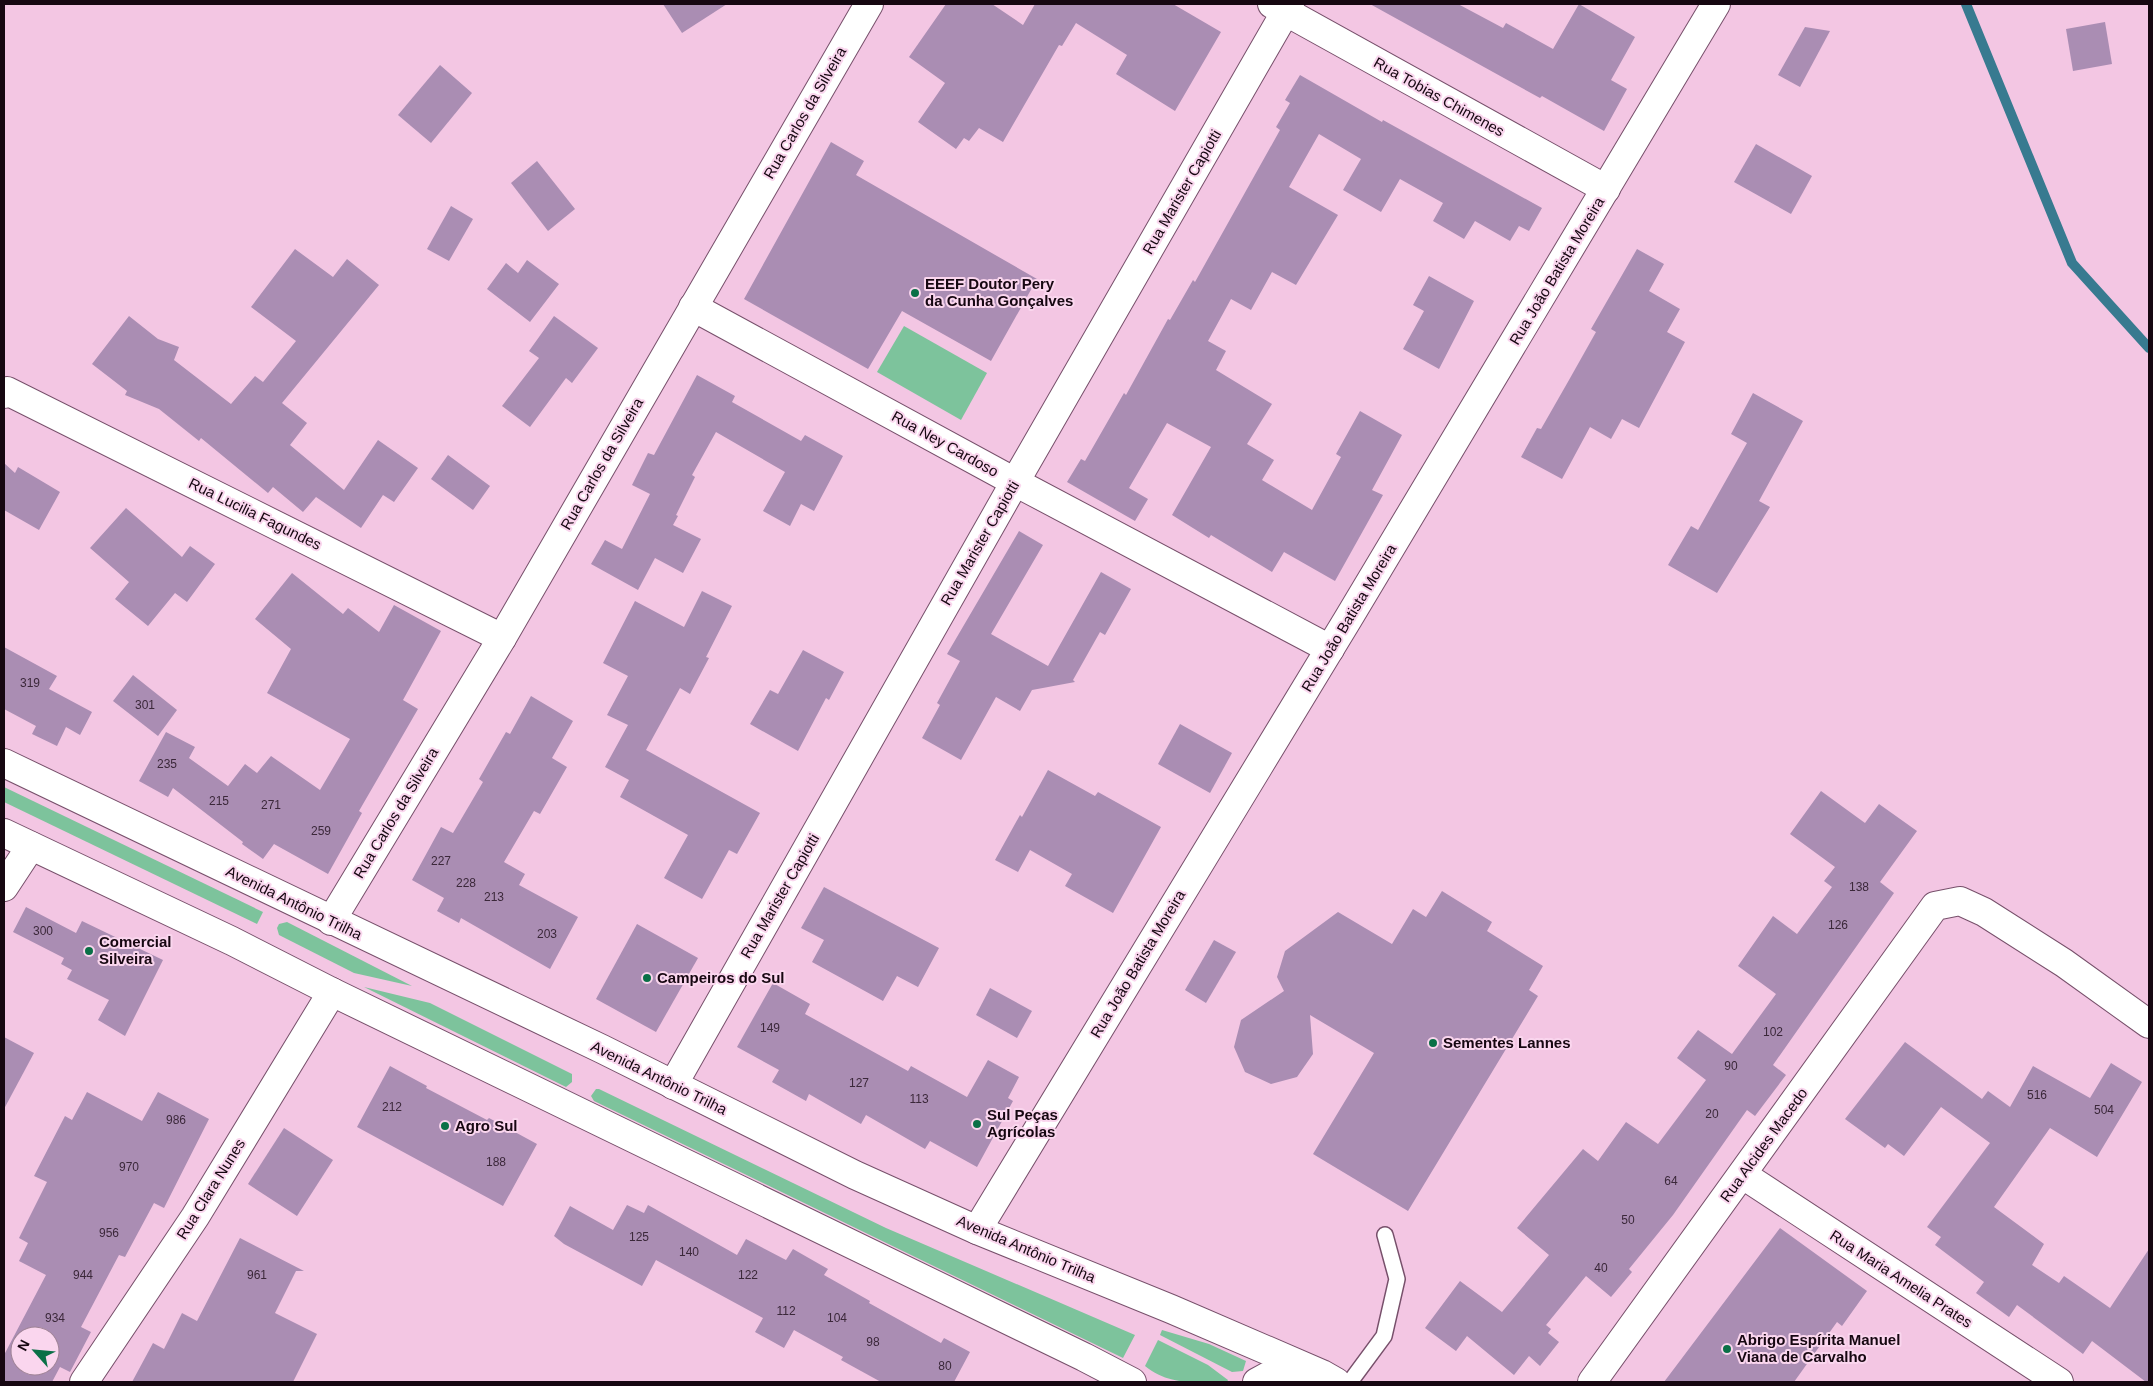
<svg xmlns="http://www.w3.org/2000/svg" width="2153" height="1386" viewBox="0 0 2153 1386" font-family="Helvetica,sans-serif">
<style>
.garden{fill:#7dc39c}
.lines{fill:none;stroke-linecap:round;stroke-linejoin:round}
.stream{stroke:#387a90;stroke-width:10}
.building{fill:#aa8db3;fill-rule:evenodd}
.service-casing{stroke:#77506b;stroke-width:18}
.minor-casing{stroke:#77506b;stroke-width:30}
.tertiary-casing{stroke:#77506b;stroke-width:30}
.secondary-casing{stroke:#77506b;stroke-width:30}
.service{stroke:#fff;stroke-width:15}
.minor{stroke:#fff;stroke-width:28}
.tertiary{stroke:#fff;stroke-width:28}
.secondary{stroke:#fff;stroke-width:28}
.poi-dot{fill:#0a7047;stroke:#fad6ee;stroke-width:2}
.labels{text-anchor:middle;stroke-width:4;stroke-linejoin:round;paint-order:stroke}
.number-label{font-size:12px;fill:#3b283a}
.street-label{font-size:15px;fill:#160711;stroke:#fad6ee}
.poi-label{font-size:15px;font-weight:bold;fill:#160711;stroke:#fad6ee;text-anchor:start}
</style>
<rect width="100%" height="100%" fill="#f3c6e3"/>
<!-- garden -->
<g class="garden">
<polygon points="904,326 987,373 961,420 877,372"/>
<polygon points="4,787 263,912 257,924 4,802"/>
<polygon points="287,922 412,986 354,973 279,935 277,928 279,924"/>
<polygon points="364,987 430,1003 572,1074 572,1082 566,1087"/>
<polygon points="596,1089 599,1089 886,1228 1135,1335 1123,1358 594,1101 591,1096"/>
<polygon points="1162,1330 1209,1344 1246,1361 1243,1371 1232,1372 1160,1335"/>
<path d="M1158,1340L1208,1365L1228,1380L1227,1382C1197,1382 1169,1386 1145,1366Z"/>
</g>
<g class="lines">
<!-- stream -->
<polyline class="stream" points="1966,4 2072,263 2149,348"/>
</g>
<!-- building -->
<g class="building">
<polygon points="663,4 727,4 682,33"/>
<polygon points="946,4 992,4 1023,25 1035,4 1173,4 1221,32 1175,111 1116,74 1127,55 1076,23 1062,46 1059,45 1003,142 979,128 969,141 964,138 956,149 918,122 945,83 909,57"/>
<polygon points="1370,4 1458,4 1503,28 1506,23 1553,49 1579,4 1635,37 1611,80 1627,89 1604,131 1542,96 1540,98"/>
<polygon points="2105,22 2112,64 2073,71 2066,29"/>
<polygon points="1805,27 1830,31 1800,87 1778,75"/>
<polygon points="440,65 472,93 431,143 398,115"/>
<polygon points="1300,75 1382,122 1383,120 1542,208 1529,231 1519,226 1510,241 1475,221 1464,239 1433,221 1443,203 1400,179 1381,212 1343,190 1361,159 1319,134 1289,187 1338,215 1296,285 1272,272 1251,310 1231,299 1208,341 1226,351 1216,370 1272,404 1247,444 1274,460 1262,480 1312,510 1341,457 1336,454 1360,411 1402,435 1372,490 1383,495 1335,581 1284,552 1272,572 1211,535 1209,538 1172,515 1211,447 1167,423 1129,488 1148,499 1135,521 1067,482 1081,459 1085,461 1124,393 1126,395 1168,319 1170,320 1193,280 1195,282 1280,130 1276,127 1290,103 1285,100"/>
<polygon points="831,142 864,161 856,175 1037,279 991,361 902,311 868,369 744,299"/>
<polygon points="1756,144 1812,176 1791,214 1734,182"/>
<polygon points="537,161 575,209 548,231 511,183"/>
<polygon points="451,206 473,219 449,261 427,249"/>
<polygon points="295,249 333,277 347,259 379,285 282,403 307,423 290,445 344,490 378,440 418,468 394,502 383,495 361,528 316,497 303,512 273,487 268,493 201,438 199,441 159,409 125,395 127,391 92,364 129,316 158,339 179,347 174,360 231,404 255,376 263,382 296,341 251,307"/>
<polygon points="1637,249 1664,264 1649,291 1680,309 1667,332 1685,342 1639,428 1622,419 1611,439 1590,427 1562,479 1521,457 1537,428 1541,429 1569,380 1596,332 1591,329"/>
<polygon points="527,260 559,284 530,322 487,289 506,263 518,273"/>
<polygon points="1429,276 1474,301 1439,369 1403,349 1424,311 1413,305"/>
<polygon points="554,316 598,348 572,383 566,378 530,427 502,406 539,358 529,351"/>
<polygon points="697,375 735,396 732,402 801,441 805,435 843,456 814,511 801,504 790,526 763,511 785,472 716,432 692,475 695,477 676,515 678,516 673,525 701,539 683,573 655,558 638,590 591,564 605,540 622,549 650,494 632,485 648,453 654,455"/>
<polygon points="1753,393 1803,421 1759,501 1770,507 1717,593 1668,565 1691,526 1698,530 1747,443 1731,434"/>
<polygon points="448,455 490,486 473,510 431,479"/>
<polygon points="4,463 15,473 18,467 60,492 39,530 4,510"/>
<polygon points="126,508 182,557 190,546 215,564 187,602 175,593 148,626 115,599 129,582 90,548"/>
<polygon points="1019,531 1043,545 991,634 1048,666 1101,572 1131,589 1105,635 1100,632 1073,680 1075,682 1032,690 1020,711 996,697 961,760 922,738 940,705 937,703 960,661 947,654"/>
<polygon points="292,573 343,614 348,608 379,632 394,605 441,631 403,700 418,709 359,811 362,813 328,874 274,844 263,859 242,844 243,842 173,788 168,797 139,781 166,732 195,747 189,758 228,786 245,764 257,773 271,756 320,790 350,739 267,693 291,649 255,619"/>
<polygon points="702,591 732,606 706,657 709,658 690,694 680,688 646,750 760,813 737,854 729,850 702,899 664,878 688,835 620,797 629,780 605,767 628,725 607,715 628,676 603,663 635,601 684,627"/>
<polygon points="4,647 57,676 49,689 92,712 80,735 66,727 57,746 32,734 36,726 4,709"/>
<polygon points="803,650 844,672 829,700 826,698 798,751 750,724 770,690 778,694"/>
<polygon points="133,675 177,710 158,736 113,701"/>
<polygon points="531,696 573,721 552,758 567,767 540,814 534,811 504,862 525,874 519,885 578,917 550,969 461,918 459,923 437,911 444,898 412,880 441,827 453,833 483,782 479,779 506,732 510,734"/>
<polygon points="1180,724 1232,753 1210,793 1158,764"/>
<polygon points="1048,770 1095,796 1098,792 1161,827 1113,913 1065,886 1072,874 1030,850 1018,872 995,860 1020,815 1022,817"/>
<polygon points="1821,791 1865,823 1879,804 1917,831 1880,882 1894,893 1773,1065 1786,1075 1755,1116 1747,1110 1673,1215 1629,1269 1632,1272 1611,1297 1586,1276 1546,1325 1551,1329 1548,1333 1559,1342 1540,1366 1529,1356 1514,1375 1467,1336 1456,1351 1425,1328 1460,1281 1502,1312 1549,1255 1517,1228 1583,1149 1598,1161 1626,1122 1658,1144 1706,1080 1677,1058 1698,1030 1732,1054 1776,994 1738,966 1773,916 1797,934 1832,887 1824,881 1835,867 1790,834"/>
<polygon points="824,887 939,948 918,987 897,976 883,1001 812,962 824,940 801,928"/>
<polygon points="1442,891 1492,922 1487,931 1543,966 1529,990 1538,996 1408,1211 1313,1154 1374,1053 1310,1015 1313,1054 1297,1077 1271,1084 1245,1072 1234,1047 1241,1020 1284,991 1277,977 1285,951 1338,912 1392,944 1413,909 1426,917"/>
<polygon points="26,907 76,933 82,921 163,960 125,1036 98,1020 109,1000 67,979 72,970 61,964 64,958 13,932"/>
<polygon points="637,924 698,958 656,1032 596,999"/>
<polygon points="1214,940 1236,952 1206,1003 1185,990"/>
<polygon points="773,983 810,1004 805,1014 908,1071 911,1066 967,1097 988,1060 1019,1077 1008,1098 1013,1101 977,1167 930,1141 925,1149 866,1115 861,1124 809,1094 806,1101 772,1082 779,1070 737,1047"/>
<polygon points="990,988 1032,1011 1017,1038 976,1015"/>
<polygon points="4,1037 34,1053 4,1109"/>
<polygon points="1905,1042 1982,1099 1988,1091 2010,1107 2033,1066 2090,1098 2111,1063 2142,1082 2097,1157 2050,1128 1994,1207 2044,1244 2032,1265 2059,1283 2064,1276 2110,1308 2149,1249 2149,1382 2146,1382 2092,1341 2083,1354 2017,1305 2009,1317 1976,1293 1984,1282 1935,1245 1941,1237 1927,1227 1990,1143 1941,1107 1904,1156 1888,1144 1885,1148 1845,1119"/>
<polygon points="390,1066 427,1086 426,1088 487,1120 489,1118 537,1144 503,1206 357,1127"/>
<path d="M87,1092L142,1121L158,1092L209,1119L164,1208L154,1203L125,1257L119,1255L81,1327L91,1332L70,1372L60,1367L52,1382H4V1355L46,1275L19,1261L28,1243L19,1238L47,1182L34,1176L65,1116L72,1120ZM20,1336H50V1366H20Z"/>
<polygon points="284,1128 333,1160 297,1216 248,1184"/>
<polygon points="627,1205 644,1213 648,1205 737,1255 746,1239 786,1260 793,1249 828,1269 824,1275 870,1301 869,1303 941,1343 944,1338 970,1352 954,1382 881,1382 841,1360 843,1357 794,1330 784,1348 755,1332 763,1318 656,1260 642,1286 564,1244 554,1236 570,1206 613,1230"/>
<polygon points="1780,1228 1867,1291 1842,1326 1837,1322 1794,1382 1664,1382"/>
<polygon points="240,1238 304,1271 296,1271 275,1313 317,1334 293,1382 132,1382 153,1343 164,1349 182,1313 197,1321"/>
</g>
<g class="lines">
<!-- service casing -->
<g class="service-casing">
<polyline id="service" points="1350,1382 1384,1336 1397,1279 1385,1235"/>
</g>
<!-- minor casing -->
<g class="minor-casing">
<g id="minor">
<polyline points="1272,4 1606,189"/>
<polyline points="693,307 1015,482 1330,649"/>
<polyline points="4,394 7,391 502,638"/>
<polyline points="4,887 31,846"/>
<polyline points="331,921 502,638 869,4"/>
<polyline points="673,1085 1015,482 1290,4"/>
<polyline points="1743,1175 2059,1382"/>
<polyline points="977,1230 1348,619 1716,4"/>
<polyline points="1592,1382 1935,906 1960,901 1984,912 2064,963 2149,1024"/>
</g>
</g>
<!-- tertiary casing -->
<g class="tertiary-casing">
<polyline id="tertiary" points="84,1382 195,1217 332,992"/>
</g>
<!-- secondary casing -->
<g class="secondary-casing">
<g id="secondary">
<polyline points="4,763 602,1049 855,1175 977,1230 1171,1309 1322,1374 1336,1382"/>
<polyline points="4,833 232,941 332,992 1084,1357 1132,1382"/>
<path d="M1257,1382C1273,1372 1290,1368 1309,1371"/>
</g>
</g>
<!-- service -->
<use href="#service" class="service"/>
<!-- minor -->
<use href="#minor" class="minor"/>
<!-- tertiary -->
<use href="#tertiary" class="tertiary"/>
<!-- secondary -->
<use href="#secondary" class="secondary"/>
</g>
<!-- markers -->
<g class="poi-dot">
<circle cx="915" cy="293" r="5"/>
<circle cx="89" cy="951" r="5"/>
<circle cx="647" cy="978" r="5"/>
<circle cx="1433" cy="1043" r="5"/>
<circle cx="977" cy="1124" r="5"/>
<circle cx="445" cy="1126" r="5"/>
<circle cx="1727" cy="1349" r="5"/>
</g>
<g class="labels">
<!-- number labels -->
<g class="number-label">
<text x="30" y="687">319</text>
<text x="145" y="709">301</text>
<text x="167" y="768">235</text>
<text x="219" y="805">215</text>
<text x="271" y="809">271</text>
<text x="321" y="835">259</text>
<text x="441" y="865">227</text>
<text x="466" y="887">228</text>
<text x="1859" y="891">138</text>
<text x="494" y="901">213</text>
<text x="1838" y="929">126</text>
<text x="43" y="935">300</text>
<text x="547" y="938">203</text>
<text x="770" y="1032">149</text>
<text x="1773" y="1036">102</text>
<text x="1731" y="1070">90</text>
<text x="859" y="1087">127</text>
<text x="2037" y="1099">516</text>
<text x="919" y="1103">113</text>
<text x="392" y="1111">212</text>
<text x="2104" y="1114">504</text>
<text x="1712" y="1118">20</text>
<text x="176" y="1124">986</text>
<text x="496" y="1166">188</text>
<text x="129" y="1171">970</text>
<text x="1671" y="1185">64</text>
<text x="1628" y="1224">50</text>
<text x="109" y="1237">956</text>
<text x="639" y="1241">125</text>
<text x="689" y="1256">140</text>
<text x="1601" y="1272">40</text>
<text x="83" y="1279">944</text>
<text x="257" y="1279">961</text>
<text x="748" y="1279">122</text>
<text x="786" y="1315">112</text>
<text x="55" y="1322">934</text>
<text x="837" y="1322">104</text>
<text x="873" y="1346">98</text>
<text x="945" y="1370">80</text>
</g>
<!-- street labels -->
<g class="street-label">
<text transform="translate(1439 97) rotate(29)" y="5">Rua Tobias Chimenes</text>
<text transform="translate(805 113) rotate(-60)" y="5">Rua Carlos da Silveira</text>
<text transform="translate(1182 192) rotate(-60)" y="5">Rua Marister Capiotti</text>
<text transform="translate(1557 271) rotate(-59)" y="5">Rua João Batista Moreira</text>
<text transform="translate(945 444) rotate(29)" y="5">Rua Ney Cardoso</text>
<text transform="translate(602 464) rotate(-60)" y="5">Rua Carlos da Silveira</text>
<text transform="translate(255 514) rotate(26)" y="5">Rua Lucilia Fagundes</text>
<text transform="translate(980 543) rotate(-60)" y="5">Rua Marister Capiotti</text>
<text transform="translate(1349 618) rotate(-59)" y="5">Rua João Batista Moreira</text>
<text transform="translate(396 813) rotate(-59)" y="5">Rua Carlos da Silveira</text>
<text transform="translate(780 896) rotate(-60)" y="5">Rua Marister Capiotti</text>
<text transform="translate(294 903) rotate(26)" y="5">Avenida Antônio Trilha</text>
<text transform="translate(1138 964) rotate(-59)" y="5">Rua João Batista Moreira</text>
<text transform="translate(659 1078) rotate(26)" y="5">Avenida Antônio Trilha</text>
<text transform="translate(1764 1145) rotate(-54)" y="5">Rua Alcides Macedo</text>
<text transform="translate(211 1189) rotate(-58)" y="5">Rua Clara Nunes</text>
<text transform="translate(1026 1249) rotate(23)" y="5">Avenida Antônio Trilha</text>
<text transform="translate(1901 1279) rotate(33)" y="5">Rua Maria Amelia Prates</text>
</g>
<!-- poi labels -->
<g class="poi-label">
<text x="925" y="289">EEEF Doutor Pery<tspan x="925" dy="17">da Cunha Gonçalves</tspan></text>
<text x="99" y="947">Comercial<tspan x="99" dy="17">Silveira</tspan></text>
<text x="657" y="983">Campeiros do Sul</text>
<text x="1443" y="1048">Sementes Lannes</text>
<text x="987" y="1120">Sul Peças<tspan x="987" dy="17">Agrícolas</tspan></text>
<text x="455" y="1131">Agro Sul</text>
<text x="1737" y="1345">Abrigo Espírita Manuel<tspan x="1737" dy="17">Viana de Carvalho</tspan></text>
</g>
</g>
<!-- border -->
<rect width="2153" height="1386" fill="none" stroke="#160711" stroke-width="10"/>
<!-- north arrow -->
<g transform="translate(35 1351) rotate(297)"><circle r="24" fill="#fad6ee" stroke="#9f8396"/>
<path d="M0-4L9 19L0 12L-9 19Z" fill="#0a7047"/>
<text y="-8" font-size="14" font-weight="bold" text-anchor="middle" fill="#160711">N</text>
</g>
</svg>
